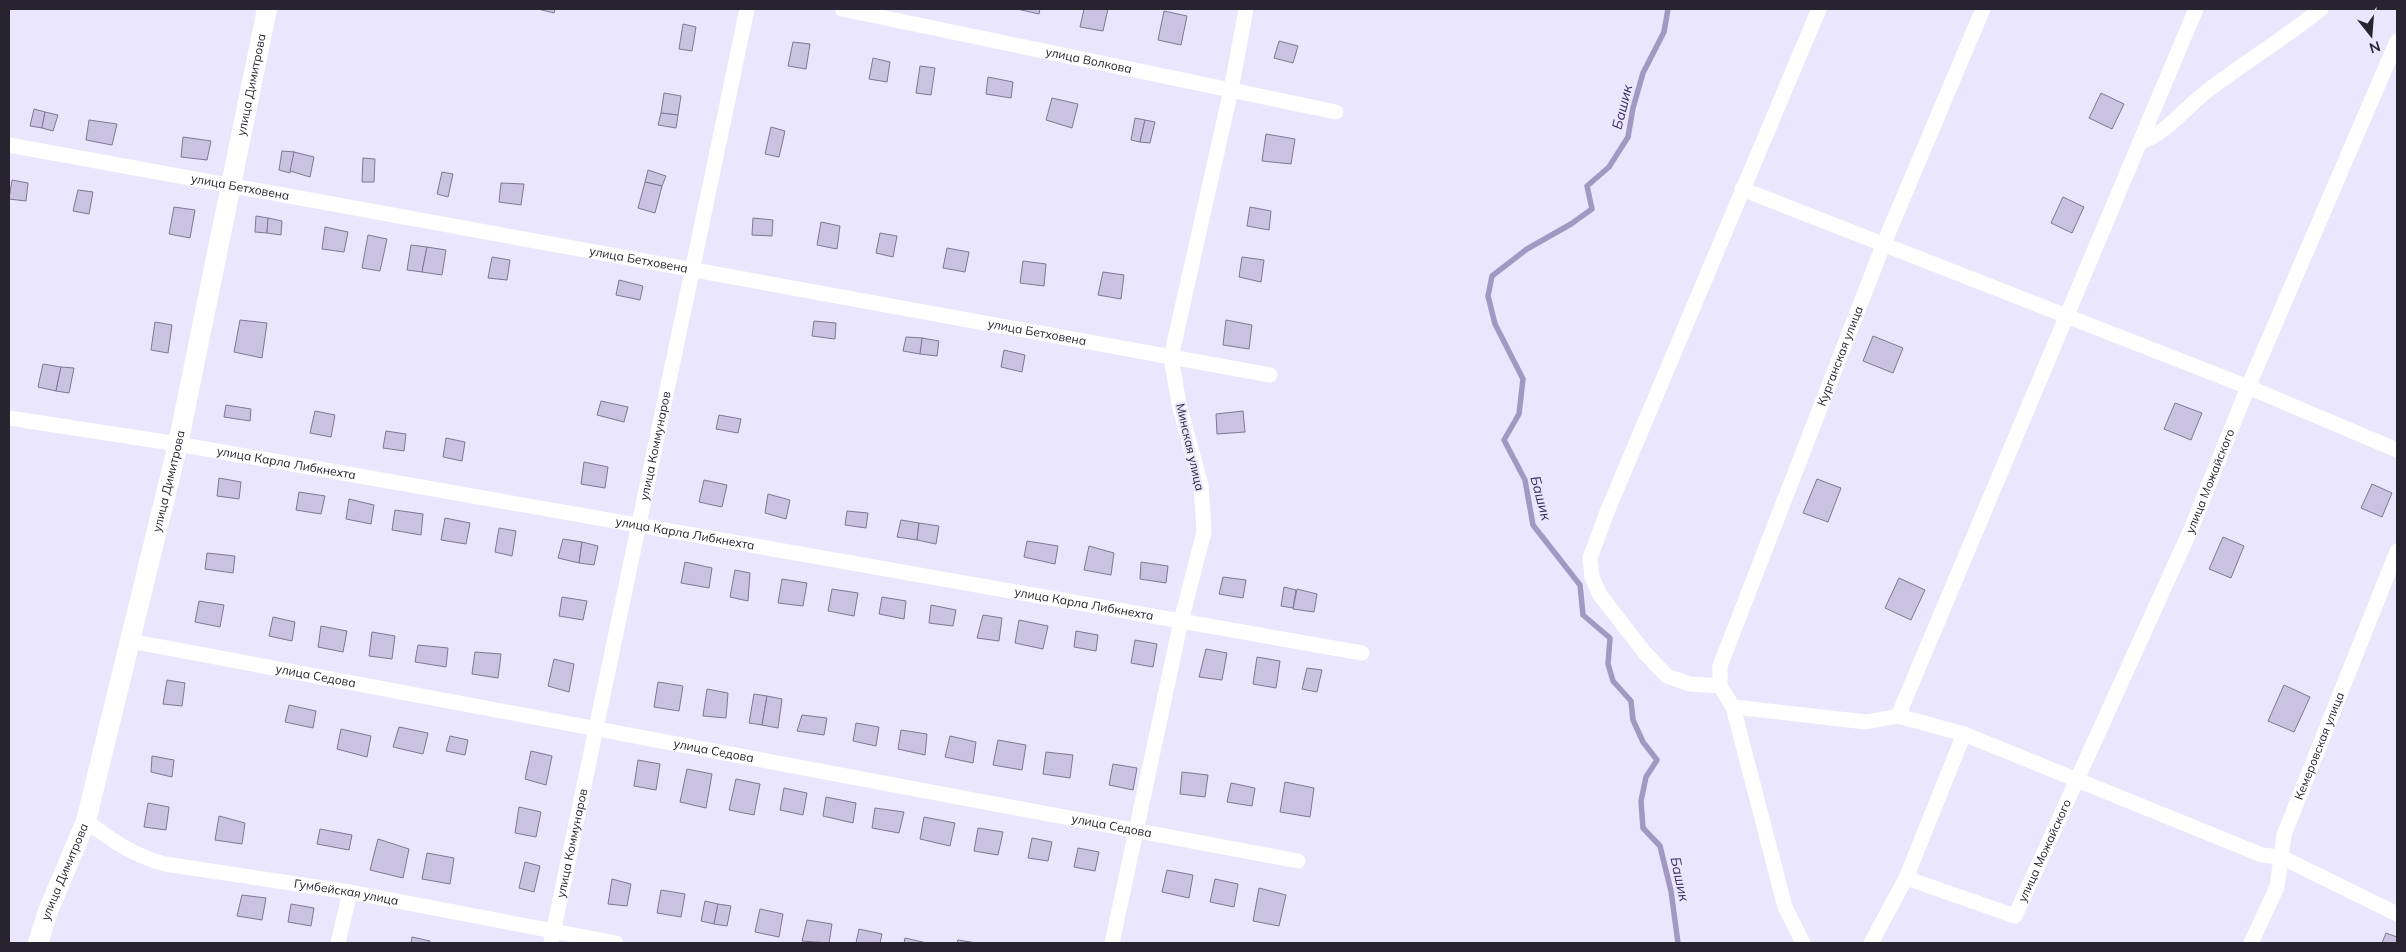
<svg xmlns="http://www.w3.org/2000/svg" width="2406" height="952" viewBox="0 0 2406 952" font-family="Mulish,sans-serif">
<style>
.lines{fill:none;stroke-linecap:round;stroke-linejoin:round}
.stream{stroke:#a199c1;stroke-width:5.5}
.building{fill:#c9c3e1;stroke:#7d7893}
.minor{stroke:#fff;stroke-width:15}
.tertiary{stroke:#fff;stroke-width:20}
.labels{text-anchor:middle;stroke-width:4;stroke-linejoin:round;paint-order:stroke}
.street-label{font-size:12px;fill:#272430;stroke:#eae6fe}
.water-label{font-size:14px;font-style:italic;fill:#3a2b5f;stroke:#eae6fe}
</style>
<rect width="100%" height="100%" fill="#eae6fe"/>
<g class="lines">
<!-- stream -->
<polyline class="stream" points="1668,9 1664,32 1643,73 1633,108 1628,137 1609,167 1587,186 1592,209 1571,224 1527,249 1492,276 1488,296 1495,324 1523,379 1519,414 1504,440 1525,480 1533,525 1580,585 1583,615 1610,638 1608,664 1613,681 1631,701 1633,720 1643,742 1657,760 1646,777 1641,801 1643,828 1660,846 1671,891 1678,943"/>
</g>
<!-- building -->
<g class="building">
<polygon points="538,9 555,9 554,13"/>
<polygon points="1017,9 1040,9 1039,14"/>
<polygon points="1084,9 1108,9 1103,31 1080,27"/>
<polygon points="1164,11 1187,16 1181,45 1158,40"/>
<polygon points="683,24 696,27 692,51 679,49"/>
<polygon points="1279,41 1298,46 1293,63 1274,58"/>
<polygon points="793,42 810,44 806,69 788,66"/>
<polygon points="873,58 890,62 887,82 869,79"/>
<polygon points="920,66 935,68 931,95 916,93"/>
<polygon points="988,77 1013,82 1011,98 986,94"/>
<polygon points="664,93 681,96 678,115 661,113"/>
<polygon points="2101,93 2124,104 2112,129 2089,118"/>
<polygon points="1052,98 1078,104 1072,128 1046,120"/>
<polygon points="34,109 45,112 42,128 30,126"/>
<polygon points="45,112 58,115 53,131 42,128"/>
<polygon points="661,113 678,115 676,128 658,125"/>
<polygon points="1135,118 1145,120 1140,142 1131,140"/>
<polygon points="89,120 117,124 112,145 86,140"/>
<polygon points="1145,120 1155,122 1150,143 1140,142"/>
<polygon points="771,127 785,131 779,157 765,154"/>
<polygon points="1266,134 1295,139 1291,164 1262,161"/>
<polygon points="183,137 211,141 207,160 181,157"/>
<polygon points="282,151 295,152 290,173 279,170"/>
<polygon points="294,152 314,157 310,177 290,171"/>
<polygon points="363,158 375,159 374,182 362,182"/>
<polygon points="648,170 666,176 662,186 645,182"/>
<polygon points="442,172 453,174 448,197 437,194"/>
<polygon points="12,180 28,183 26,201 9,199"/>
<polygon points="645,182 662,186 655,213 638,208"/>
<polygon points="501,183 524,184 521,205 499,202"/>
<polygon points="78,190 93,192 89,214 73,211"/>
<polygon points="2063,197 2084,207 2072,233 2051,223"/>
<polygon points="174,207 195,210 190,238 169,234"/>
<polygon points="1250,207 1271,211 1269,230 1247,226"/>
<polygon points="256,216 268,218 267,233 255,232"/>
<polygon points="268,218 282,221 281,235 267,233"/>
<polygon points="753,218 773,220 772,236 752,235"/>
<polygon points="821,222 840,226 837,249 817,245"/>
<polygon points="325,227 348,232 344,252 322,249"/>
<polygon points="880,233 897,236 893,257 876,253"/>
<polygon points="368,235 387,239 380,271 362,268"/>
<polygon points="411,245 427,247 422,272 407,270"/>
<polygon points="427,247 446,250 442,275 422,272"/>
<polygon points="947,248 969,252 965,272 943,268"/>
<polygon points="492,257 510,260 507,280 488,278"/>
<polygon points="1242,257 1264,260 1261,282 1239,277"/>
<polygon points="1023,261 1046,264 1044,286 1020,283"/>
<polygon points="1103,272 1124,275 1121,299 1098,295"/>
<polygon points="619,280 643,286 640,300 616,295"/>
<polygon points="240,320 267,323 262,358 234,352"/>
<polygon points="1226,320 1252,325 1249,349 1223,345"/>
<polygon points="814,321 836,323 835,339 812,336"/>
<polygon points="155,322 172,325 168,353 151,350"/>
<polygon points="1873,336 1903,348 1893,373 1863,361"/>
<polygon points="906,337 923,338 920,354 903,351"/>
<polygon points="922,338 939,341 937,356 920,354"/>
<polygon points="1004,350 1025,355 1022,372 1001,367"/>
<polygon points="43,364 61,367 56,391 38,387"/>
<polygon points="61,367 74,368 69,393 56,391"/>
<polygon points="601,401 628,407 624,422 597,415"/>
<polygon points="2175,403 2202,413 2191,440 2164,429"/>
<polygon points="226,405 251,409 250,421 224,417"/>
<polygon points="315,411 335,415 331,437 310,433"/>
<polygon points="1243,411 1245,432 1217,434 1216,414"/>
<polygon points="719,415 741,419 738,433 716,429"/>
<polygon points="386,431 406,434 404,451 383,448"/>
<polygon points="446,438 465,442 462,461 443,457"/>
<polygon points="584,462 608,467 605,488 581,484"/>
<polygon points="219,478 241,482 239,499 217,496"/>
<polygon points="1817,479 1841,488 1828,522 1803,513"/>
<polygon points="704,480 727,485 722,507 699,502"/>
<polygon points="2372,484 2392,493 2382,517 2361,508"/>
<polygon points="299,492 325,496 321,514 296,510"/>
<polygon points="768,494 790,500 786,519 765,513"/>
<polygon points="349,499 374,505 371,524 346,519"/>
<polygon points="395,510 423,514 421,535 392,530"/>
<polygon points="847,511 868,513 866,528 845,525"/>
<polygon points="445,518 470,523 466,544 441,540"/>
<polygon points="901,520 919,523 917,540 897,537"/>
<polygon points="919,523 939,526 936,544 917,540"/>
<polygon points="499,528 516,531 512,556 495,552"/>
<polygon points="2223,537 2244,546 2231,578 2209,569"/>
<polygon points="563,539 582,542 579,563 558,558"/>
<polygon points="1027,541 1058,546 1055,564 1024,557"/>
<polygon points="582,542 598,546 594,565 579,563"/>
<polygon points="1089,546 1114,553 1111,575 1084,570"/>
<polygon points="207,553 235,556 233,573 205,569"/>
<polygon points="685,562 712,568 709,588 681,583"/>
<polygon points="1141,562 1168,566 1166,583 1140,579"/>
<polygon points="735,570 750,573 748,601 730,597"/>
<polygon points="1223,577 1246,580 1243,598 1219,594"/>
<polygon points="1899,578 1925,590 1911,620 1885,608"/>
<polygon points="782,579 807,583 803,606 778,603"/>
<polygon points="1284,587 1296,590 1293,608 1281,606"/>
<polygon points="832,589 858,593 854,616 828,611"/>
<polygon points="1297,589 1317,594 1314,612 1293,609"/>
<polygon points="562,597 587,601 583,620 559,616"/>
<polygon points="882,597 906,601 904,619 879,614"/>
<polygon points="199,601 224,605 220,627 195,622"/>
<polygon points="931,605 956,610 953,626 929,623"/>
<polygon points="983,615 1002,618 999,641 977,638"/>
<polygon points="273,617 295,622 292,641 269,636"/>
<polygon points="1019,620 1048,626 1043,649 1015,643"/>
<polygon points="321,626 347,631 343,652 318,647"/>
<polygon points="1076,631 1098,635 1096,651 1074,647"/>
<polygon points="372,632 395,636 392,659 369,656"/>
<polygon points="1135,640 1157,644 1153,667 1131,663"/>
<polygon points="418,645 448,648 446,667 415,662"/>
<polygon points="1206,649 1227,653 1222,680 1199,677"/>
<polygon points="475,652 501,654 498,678 472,674"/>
<polygon points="1257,657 1280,661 1276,688 1253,684"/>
<polygon points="554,659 574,664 569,692 548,686"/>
<polygon points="1307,668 1322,670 1317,692 1302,689"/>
<polygon points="167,680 185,683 182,706 163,704"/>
<polygon points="658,682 683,686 679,711 654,707"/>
<polygon points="2284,685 2310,697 2294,732 2268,721"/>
<polygon points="707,689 728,693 726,718 703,716"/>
<polygon points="754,694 767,696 762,725 749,723"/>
<polygon points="767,696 782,699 778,728 762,725"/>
<polygon points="289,705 316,711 313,728 285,722"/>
<polygon points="802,715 827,718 824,735 797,731"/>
<polygon points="856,723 879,727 876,746 853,741"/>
<polygon points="399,727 428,733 423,754 393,747"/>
<polygon points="341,729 371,736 367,757 337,749"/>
<polygon points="901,730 927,734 925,755 898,749"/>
<polygon points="450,736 468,740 465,755 446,751"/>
<polygon points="950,736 976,742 973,763 945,757"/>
<polygon points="998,740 1026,745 1022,770 993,765"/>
<polygon points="531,751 552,756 546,785 525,779"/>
<polygon points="1046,752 1073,755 1070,778 1043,774"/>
<polygon points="152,756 174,760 172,777 151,772"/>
<polygon points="638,760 660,764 656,790 634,786"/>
<polygon points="1113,764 1137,768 1133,790 1109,785"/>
<polygon points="687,769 712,774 706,808 680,802"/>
<polygon points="1182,772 1208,775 1205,797 1180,794"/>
<polygon points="736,779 760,784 754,815 729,810"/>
<polygon points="1285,782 1314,788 1310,817 1280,812"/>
<polygon points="1231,783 1255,788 1252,806 1227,802"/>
<polygon points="784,788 807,793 803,815 780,810"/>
<polygon points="826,797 856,803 853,823 823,816"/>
<polygon points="148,803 169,807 166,830 144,827"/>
<polygon points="519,807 541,812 536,837 515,833"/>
<polygon points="875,808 904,812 899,833 872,828"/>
<polygon points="219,816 245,823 242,844 215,840"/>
<polygon points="924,817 955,823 950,846 920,839"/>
<polygon points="978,828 1003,832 998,855 974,851"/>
<polygon points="320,829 352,835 349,850 317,844"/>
<polygon points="1032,838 1052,842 1048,861 1028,858"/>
<polygon points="378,839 409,849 403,878 370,870"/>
<polygon points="1078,848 1099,852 1095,871 1074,867"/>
<polygon points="427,853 454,858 450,884 422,879"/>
<polygon points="525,862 540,866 534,892 519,888"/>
<polygon points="1167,870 1193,875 1189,898 1162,892"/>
<polygon points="612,879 631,884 627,906 608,904"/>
<polygon points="1215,879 1238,884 1234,907 1210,902"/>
<polygon points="1259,888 1286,895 1279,926 1253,921"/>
<polygon points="661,890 685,894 681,917 657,913"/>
<polygon points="242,895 266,898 262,920 237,916"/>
<polygon points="705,901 718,904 714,924 701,921"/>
<polygon points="291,904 314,908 311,926 288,922"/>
<polygon points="718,904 731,906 727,926 714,924"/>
<polygon points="760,909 783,914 779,937 755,932"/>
<polygon points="807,920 832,924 829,943 802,941"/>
<polygon points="859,929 882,934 880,943 856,943"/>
<polygon points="2386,933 2397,937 2397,943 2382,943"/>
<polygon points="412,937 430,941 429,943 411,943"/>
<polygon points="905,938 927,943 904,943"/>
<polygon points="958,940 977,943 957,943"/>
</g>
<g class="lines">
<!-- minor -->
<g class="minor">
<path id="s1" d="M842,9L1336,112"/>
<path d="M2141,142C2169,132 2187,105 2211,88C2247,61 2286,37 2321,9"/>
<path id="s2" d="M9,145L1270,375"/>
<polyline points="1742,189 2248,387 2397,450"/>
<path id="s3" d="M9,418L178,444L1362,653"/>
<path id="s4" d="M130,641L1298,861"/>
<polyline points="1720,686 1690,684 1667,676 1645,653 1600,595 1592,577 1590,558 1607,512 1819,9"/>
<polyline points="1733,707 1866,722 1898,716 1964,734 2262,855 2281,857 2397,914"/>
<polyline points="1898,716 2196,9"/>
<path id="s5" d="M86,821C113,841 132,855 165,864L350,892L616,943"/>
<polyline points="1906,878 1964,734"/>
<polyline points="338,943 350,892"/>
<path id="s6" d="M551,943L747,9"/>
<polyline points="1112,943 1181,621 1204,532 1201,485 1179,404 1171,357 1231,90 1246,9"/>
<path id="s7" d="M1803,943L1785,907L1733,707L1720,686V666L1884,243L1983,9"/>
<path id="s8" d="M1871,943L1906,878L2015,916L2191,529L2248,387L2397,41"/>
<path id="s9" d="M2251,943L2277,887L2284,835L2397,551"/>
</g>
<!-- tertiary -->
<path class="tertiary" id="s10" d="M38,943L48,911L86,821L178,444L267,9"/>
</g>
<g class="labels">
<!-- street labels -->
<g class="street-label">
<text dy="4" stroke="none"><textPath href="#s1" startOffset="252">улица Волкова</textPath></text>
<text dy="4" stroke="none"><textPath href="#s10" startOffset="886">улица Димитрова</textPath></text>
<text dy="4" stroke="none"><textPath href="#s2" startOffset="235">улица Бетховена</textPath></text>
<text dy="4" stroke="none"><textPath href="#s2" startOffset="640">улица Бетховена</textPath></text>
<text dy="4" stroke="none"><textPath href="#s2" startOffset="1045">улица Бетховена</textPath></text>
<text dy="4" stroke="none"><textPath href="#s7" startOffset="624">Курганская улица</textPath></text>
<text dy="4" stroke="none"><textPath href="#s6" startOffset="508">улица Коммунаров</textPath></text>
<text transform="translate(1190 447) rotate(77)" y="4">Минская улица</text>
<text dy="4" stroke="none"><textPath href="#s3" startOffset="281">улица Карла Либкнехта</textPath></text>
<text dy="4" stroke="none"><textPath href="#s8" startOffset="666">улица Можайского</textPath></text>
<text dy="4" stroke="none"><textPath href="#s10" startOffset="481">улица Димитрова</textPath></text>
<text dy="4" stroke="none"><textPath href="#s3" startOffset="686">улица Карла Либкнехта</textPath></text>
<text dy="4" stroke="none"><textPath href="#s3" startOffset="1091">улица Карла Либкнехта</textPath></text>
<text dy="4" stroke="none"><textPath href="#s4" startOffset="189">улица Седова</textPath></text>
<text dy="4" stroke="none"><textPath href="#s9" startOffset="210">Кемеровская улица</textPath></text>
<text dy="4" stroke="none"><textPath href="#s4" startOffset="594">улица Седова</textPath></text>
<text dy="4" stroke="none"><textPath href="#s4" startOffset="999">улица Седова</textPath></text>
<text dy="4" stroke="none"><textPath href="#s6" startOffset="102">улица Коммунаров</textPath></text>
<text dy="4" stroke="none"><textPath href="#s8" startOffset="261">улица Можайского</textPath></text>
<text dy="4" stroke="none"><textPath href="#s10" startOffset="76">улица Димитрова</textPath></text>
<text dy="4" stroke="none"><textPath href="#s5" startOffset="274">Гумбейская улица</textPath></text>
</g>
<!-- water labels -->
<g class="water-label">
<text transform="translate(1622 107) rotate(-76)" y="5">Башик</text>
<text transform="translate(1541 498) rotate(75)" y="5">Башик</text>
<text transform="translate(1680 879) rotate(78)" y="5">Башик</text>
</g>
</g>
<!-- border -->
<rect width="2406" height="952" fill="none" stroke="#272430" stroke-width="20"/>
<!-- north arrow -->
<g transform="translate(2371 35) rotate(163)" stroke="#eae6fe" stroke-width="4" paint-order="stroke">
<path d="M0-4L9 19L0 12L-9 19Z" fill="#272430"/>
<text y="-8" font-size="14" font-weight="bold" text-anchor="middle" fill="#272430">N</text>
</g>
</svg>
